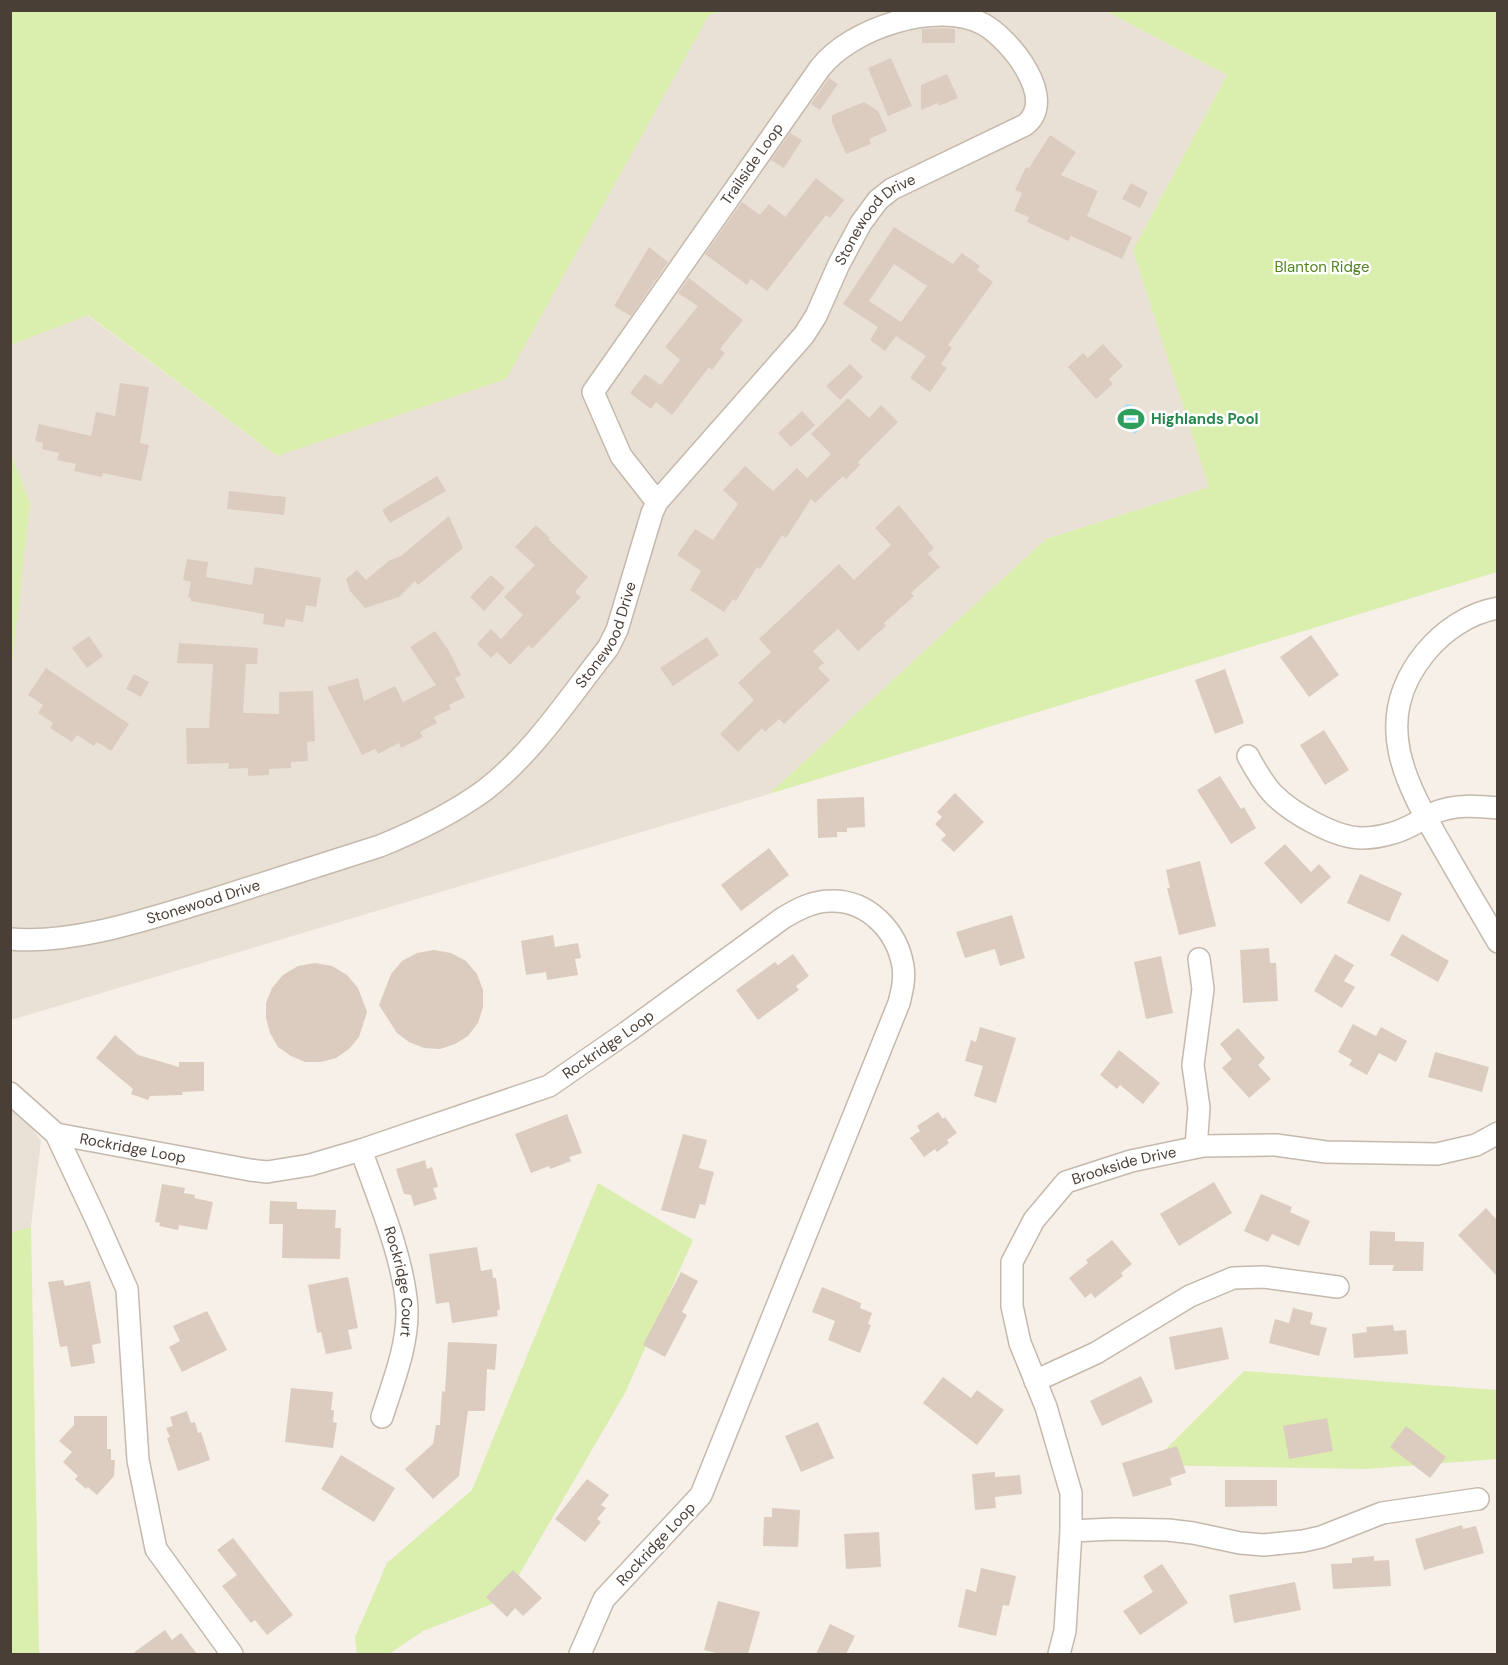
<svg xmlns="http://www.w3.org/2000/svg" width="1508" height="1665" viewBox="0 0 1508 1665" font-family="'DM Sans',sans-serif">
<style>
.residential{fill:#eae1d6}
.green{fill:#daeead}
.water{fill:#9fe0f8}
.building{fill:#dcccbf;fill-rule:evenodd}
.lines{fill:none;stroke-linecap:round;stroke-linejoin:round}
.minor-casing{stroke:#c5b9ac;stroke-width:24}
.minor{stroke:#fff;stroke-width:21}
.labels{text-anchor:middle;stroke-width:5;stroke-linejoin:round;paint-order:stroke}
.street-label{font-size:15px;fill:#4a3f36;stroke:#fff}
.park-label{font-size:15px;fill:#548322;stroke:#fff}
.leisure-label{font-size:15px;font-weight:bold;fill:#27864d;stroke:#fff;text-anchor:start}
</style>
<rect width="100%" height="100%" fill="#f6f0e8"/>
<!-- residential -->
<g class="residential">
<polygon points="723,11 1106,11 1227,75 1133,250 1210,487 1046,539 769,794 11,1020 10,673 30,503 11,453 11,345 87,315 277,456 709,15"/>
<polygon points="10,1103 21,1114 41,1141 31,1227 11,1233"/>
</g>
<!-- green -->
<g class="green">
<polygon points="11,10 723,10 723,11 709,15 506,379 277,456 88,315 11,345"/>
<polygon points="1106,11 1497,11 1497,572 769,794 1046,539 1209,487 1133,250 1227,75"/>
<polygon points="11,453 30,503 11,673"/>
<polygon points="598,1183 693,1240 625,1393 505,1599 423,1631 389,1654 357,1654 355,1637 387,1563 472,1490"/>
<polygon points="31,1227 39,1654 11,1654 10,1233"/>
<polygon points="1244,1371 1497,1390 1497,1459 1366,1469 1150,1465"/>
</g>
<!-- water -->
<polygon class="water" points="1127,404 1135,406 1135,413 1145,425 1135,434 1116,413"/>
<!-- building -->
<g class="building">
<polygon points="942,28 955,29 955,43 922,43 922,29"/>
<polygon points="891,58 912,106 888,116 868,68"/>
<polygon points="947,74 958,98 939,106 938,103 921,110 921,85"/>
<polygon points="829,78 838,84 820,110 811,104"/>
<polygon points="864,102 878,111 887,131 869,139 871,144 846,154 832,122 832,115"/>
<polygon points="790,133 802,140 784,168 771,160"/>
<polygon points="1050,135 1076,152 1061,175 1098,191 1087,216 1132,237 1122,259 1071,236 1068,241 1027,222 1029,217 1014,211 1022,193 1015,190 1026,167 1029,168"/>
<polygon points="816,178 844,200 830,218 826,215 767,291 751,279 747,285 705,254 742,202 760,215 769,204 785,217"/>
<polygon points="1131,183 1148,192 1140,208 1122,199"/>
<path d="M894,227L953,264L962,253L980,266L977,270L993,282L948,345L952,348L941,364L947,368L930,392L910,378L926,356L896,336L885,351L870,340L878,327L843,304ZM894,264L927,286L901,322L869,301Z"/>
<polygon points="649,247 668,262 631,316 614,306"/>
<polygon points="689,278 743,320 720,349 725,353 712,370 709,367 672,415 656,402 651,409 630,393 645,374 661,385 680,360 665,347 698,306 678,293"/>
<polygon points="1103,344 1123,366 1109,379 1113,384 1096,399 1068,367 1083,353 1088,358"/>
<polygon points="850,364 863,377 840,400 826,386"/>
<polygon points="120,383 149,387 140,443 149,445 141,481 103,473 102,477 74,471 76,464 57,460 59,453 42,449 43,443 35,441 39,424 91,436 96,412 115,416"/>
<polygon points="848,398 869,418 881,405 898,422 858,462 860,465 846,479 843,476 815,503 811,499 786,538 782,535 760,569 757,567 736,601 733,599 724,612 690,590 701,571 677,555 695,529 713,540 738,504 723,490 745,466 773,491 797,468 807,478 831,454 811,434"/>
<polygon points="802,411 815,425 791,447 778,433"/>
<polygon points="437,476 446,491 390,523 382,510"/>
<polygon points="229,491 286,497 284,515 227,509"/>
<polygon points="899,505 934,548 928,554 940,567 911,593 914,596 884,623 886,626 858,651 838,629 813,651 824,663 818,668 830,680 784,724 779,719 765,732 762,728 738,752 720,734 754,700 738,683 771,652 759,639 839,564 854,580 891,545 875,528"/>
<polygon points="449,516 463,548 418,585 415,581 399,597 365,608 350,591 346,579 357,570 366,580 390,560 401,556"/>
<polygon points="536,525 550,538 548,539 588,577 575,592 581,597 532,649 529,645 510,665 497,652 491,658 477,644 491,629 501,639 523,615 504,597 535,565 515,547"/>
<polygon points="187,559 208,562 206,577 252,585 255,567 321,578 316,607 306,605 303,622 286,619 284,627 263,624 264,614 191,601 191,598 188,597 191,582 183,580"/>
<polygon points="491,575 505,588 484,611 470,597"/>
<polygon points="435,631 449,651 461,675 455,678 465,697 449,705 451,709 434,717 437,723 420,732 423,737 401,748 399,743 378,754 375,749 362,755 327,687 358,678 364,701 395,686 403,702 436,685 410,647"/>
<polygon points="1311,635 1339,675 1309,697 1280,657"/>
<polygon points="89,636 103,656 87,668 72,648"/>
<polygon points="707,637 719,655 673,686 660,668"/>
<polygon points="179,643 258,648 257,664 246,664 243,713 279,714 279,692 313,691 315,741 307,742 308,761 291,762 291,768 269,769 269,775 248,776 248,768 228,769 229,763 187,764 186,728 209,728 213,664 177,663"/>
<polygon points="46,668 129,724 111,751 97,742 94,746 77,735 72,742 50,728 53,723 38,713 43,705 28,695"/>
<polygon points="1225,669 1244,723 1215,734 1195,680"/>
<polygon points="134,674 149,682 141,697 126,689"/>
<polygon points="1324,730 1349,770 1325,785 1300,745"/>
<polygon points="1220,776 1241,809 1244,807 1256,828 1231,844 1197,790"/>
<polygon points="955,793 984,822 954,852 941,840 946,835 935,824 942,817 937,812"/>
<polygon points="864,797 865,827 847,828 847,832 837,832 837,837 818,838 817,799"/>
<polygon points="1285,844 1311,872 1319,864 1331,877 1301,904 1264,863"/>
<polygon points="769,848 789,875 741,911 721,885"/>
<polygon points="1200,861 1216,926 1179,935 1167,888 1170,888 1166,870"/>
<polygon points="1360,874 1402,893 1389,922 1347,903"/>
<polygon points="1012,915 1025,958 1000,966 995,949 965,958 956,932"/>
<polygon points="1402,934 1449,961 1438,982 1390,955"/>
<polygon points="553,935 555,947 578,943 581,958 575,959 578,975 547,980 546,972 526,975 521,941"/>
<polygon points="1269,948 1270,963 1276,963 1278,1001 1243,1003 1240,950"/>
<polygon points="434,950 451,953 466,961 477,974 483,990 483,1007 478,1023 468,1036 455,1044 440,1049 424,1048 409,1042 397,1033 379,1005 391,974 402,961 417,953"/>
<polygon points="793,954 809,976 796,986 799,990 758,1020 736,990 775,962 778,965"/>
<polygon points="1335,954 1354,965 1344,981 1355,987 1342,1008 1314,991"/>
<polygon points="1161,956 1173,1013 1146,1019 1134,962"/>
<polygon points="315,963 332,966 347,975 358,988 367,1012 359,1037 349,1049 336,1058 321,1062 305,1062 291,1056 278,1047 270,1033 266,1018 266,1003 272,988 283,975 298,966"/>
<polygon points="1353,1024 1376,1036 1381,1027 1407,1041 1396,1062 1379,1053 1367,1075 1349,1065 1352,1060 1338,1052"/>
<polygon points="980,1027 1016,1038 996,1103 974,1096 983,1066 965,1061 971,1040 976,1042"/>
<polygon points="1238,1028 1265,1058 1258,1065 1271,1079 1249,1098 1222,1068 1232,1059 1220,1044"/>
<polygon points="115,1035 138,1055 179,1067 179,1062 204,1062 204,1091 182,1092 183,1095 150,1096 148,1100 131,1094 133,1089 96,1058"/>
<polygon points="1119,1050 1160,1083 1143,1104 1120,1085 1117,1089 1100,1075"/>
<polygon points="1435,1052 1489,1067 1482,1092 1428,1077"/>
<polygon points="938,1112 943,1119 945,1117 957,1133 947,1140 949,1143 937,1152 935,1149 924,1157 910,1138 920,1131 917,1126"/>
<polygon points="567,1114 582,1153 569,1157 571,1161 550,1169 549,1166 531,1173 515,1134"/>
<polygon points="683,1134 707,1140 699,1168 714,1172 705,1205 700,1204 695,1219 661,1210"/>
<polygon points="425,1160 427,1169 432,1167 438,1187 433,1188 437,1199 414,1206 411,1195 404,1194 396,1169"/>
<polygon points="1214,1182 1232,1213 1179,1246 1160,1214"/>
<polygon points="162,1184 185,1188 184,1193 195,1195 194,1198 213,1202 207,1230 179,1225 178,1230 159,1226 160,1223 155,1222"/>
<polygon points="1261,1194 1292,1207 1290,1212 1310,1221 1299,1246 1272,1234 1268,1242 1244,1231"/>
<polygon points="270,1201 297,1202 297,1209 336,1210 335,1228 341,1228 340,1259 282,1258 283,1224 269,1224"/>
<polygon points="1486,1208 1497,1220 1497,1276 1458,1235"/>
<polygon points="1370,1231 1395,1232 1395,1241 1424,1242 1423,1271 1392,1271 1394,1265 1369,1265"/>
<polygon points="1112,1240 1132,1264 1121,1273 1123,1276 1095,1298 1091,1293 1085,1298 1069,1278 1088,1263 1086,1260"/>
<polygon points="477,1247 481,1271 492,1269 493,1278 496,1278 500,1309 497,1311 498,1316 452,1323 449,1302 436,1304 429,1254"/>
<polygon points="681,1272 698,1281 682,1312 687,1315 665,1357 643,1345"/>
<polygon points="348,1277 358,1328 348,1330 352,1349 326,1354 321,1332 317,1333 308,1285"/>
<polygon points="63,1280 65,1286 90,1281 101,1343 92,1345 95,1363 71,1367 67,1346 60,1347 48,1282"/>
<polygon points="822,1287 861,1303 860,1308 872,1313 868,1324 871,1325 860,1353 828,1340 835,1321 812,1312"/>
<polygon points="1293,1308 1313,1313 1310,1324 1327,1328 1319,1356 1269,1343 1275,1319 1289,1323"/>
<polygon points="207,1311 227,1350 182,1372 169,1347 180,1341 173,1326"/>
<polygon points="1393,1325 1394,1331 1406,1330 1408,1354 1354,1358 1352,1334 1367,1332 1366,1327"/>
<polygon points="1222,1327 1229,1359 1175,1370 1169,1337"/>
<polygon points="448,1342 497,1344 495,1370 487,1369 485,1411 468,1411 459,1476 433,1499 405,1469 433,1444 436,1425 440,1425 442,1391 445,1392"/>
<polygon points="1141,1376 1153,1402 1102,1426 1090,1401"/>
<polygon points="943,1377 971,1398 977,1390 1004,1410 977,1445 923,1403"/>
<polygon points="291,1388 333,1392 331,1410 334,1410 333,1422 337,1423 333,1448 285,1442"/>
<polygon points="187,1411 191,1423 195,1422 198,1433 201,1432 210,1460 178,1471 167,1438 170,1437 166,1428 173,1426 170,1417"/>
<polygon points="74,1416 107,1416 107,1449 111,1449 111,1460 115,1460 114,1476 97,1495 88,1487 86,1489 75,1479 78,1476 63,1462 72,1452 59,1441 74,1425"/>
<polygon points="1327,1418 1333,1451 1289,1459 1283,1426"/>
<polygon points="818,1422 834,1458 801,1472 785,1436"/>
<polygon points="1406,1426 1446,1457 1430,1478 1390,1447"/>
<polygon points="1177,1446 1186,1473 1170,1478 1172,1485 1133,1497 1122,1463"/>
<polygon points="341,1455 395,1488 374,1522 321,1489"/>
<polygon points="995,1472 995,1477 1020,1475 1022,1494 995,1497 996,1508 975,1510 972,1474"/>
<polygon points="587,1479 609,1495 601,1505 606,1508 597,1519 601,1522 585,1542 555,1519"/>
<polygon points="1225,1480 1277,1480 1277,1506 1225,1507"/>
<polygon points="772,1508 800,1510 798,1547 763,1546 764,1517 772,1517"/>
<polygon points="1462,1525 1463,1529 1476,1526 1484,1553 1424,1570 1415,1539"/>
<polygon points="879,1532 881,1567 846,1569 844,1534"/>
<polygon points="233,1538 293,1615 267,1635 255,1620 251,1623 222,1586 237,1575 217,1550"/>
<polygon points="1374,1556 1374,1561 1389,1560 1391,1586 1333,1589 1331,1564 1352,1563 1352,1558"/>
<polygon points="1162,1564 1188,1603 1140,1635 1123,1611 1153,1592 1143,1576"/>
<polygon points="981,1568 1016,1576 1009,1606 1003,1605 996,1636 958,1627 966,1589 976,1592"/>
<polygon points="513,1570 542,1598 523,1616 515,1608 507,1617 486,1597"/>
<polygon points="1295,1582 1301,1610 1234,1623 1229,1595"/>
<polygon points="718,1601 760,1612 748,1654 720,1654 704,1650"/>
<polygon points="830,1624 855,1636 846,1654 816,1654"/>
<polygon points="165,1630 172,1640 181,1633 197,1654 132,1654"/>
</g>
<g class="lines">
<!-- minor casing -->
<g class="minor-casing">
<g id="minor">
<path d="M1498,608C1469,613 1443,631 1425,653C1369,722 1407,786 1445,851C1462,881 1480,911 1498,942"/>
<path d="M1248,756C1255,769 1263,783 1273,794C1292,813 1335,838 1362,838C1372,838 1383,836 1393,833C1408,829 1421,820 1434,813C1454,804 1477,806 1498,808"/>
<path id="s1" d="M10,939C74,945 150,918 211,900C267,882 324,864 380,846C417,831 452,814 485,790C534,752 570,696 608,648L617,630L652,513L657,502L804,335L816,316L839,264L861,223L878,200L892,189L1025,125C1059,99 1009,38 983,24C937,0 851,28 820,68L593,392L621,456L657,502"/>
<polyline points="10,1093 56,1134 96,1219 127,1289 138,1460 156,1549 232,1654"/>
<path id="s2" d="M56,1134L250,1170L267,1172L310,1165L361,1150L549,1086L627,1032L783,918C798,909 813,901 831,901C868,900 897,931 903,966C905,979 902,991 899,1003L701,1495L604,1599L580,1654"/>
<polyline points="1196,1147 1199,1108 1193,1065 1203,989 1199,959"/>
<path id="s3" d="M361,1150C378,1198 404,1259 407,1309C408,1346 393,1382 382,1417"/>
<polyline points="1035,1381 1096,1353 1190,1296 1233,1278 1264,1277 1338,1287"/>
<polyline points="1071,1531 1113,1529 1168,1530 1193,1533 1240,1543 1264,1545 1303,1541 1321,1537 1382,1513 1478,1499"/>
<path id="s4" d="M1059,1654L1065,1631L1071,1531V1493L1046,1407L1020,1343L1012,1306V1262L1034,1220L1066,1182L1131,1161L1203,1146L1276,1145L1326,1152L1437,1154L1476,1145L1498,1133"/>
</g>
</g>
<!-- minor -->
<use href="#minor" class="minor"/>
</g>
<!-- icons -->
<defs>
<g id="stadium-bare" transform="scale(2.07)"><path d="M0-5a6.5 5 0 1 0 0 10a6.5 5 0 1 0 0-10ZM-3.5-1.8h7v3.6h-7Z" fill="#2e9e5b" stroke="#fff" stroke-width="2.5" paint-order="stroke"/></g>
</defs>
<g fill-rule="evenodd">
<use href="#stadium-bare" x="1131" y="419"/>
</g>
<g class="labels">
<!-- street labels -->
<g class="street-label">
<text transform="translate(752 164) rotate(-55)" y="5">Trailside Loop</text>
<text dy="5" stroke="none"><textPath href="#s1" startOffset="1206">Stonewood Drive</textPath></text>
<text dy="5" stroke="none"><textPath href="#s1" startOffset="702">Stonewood Drive</textPath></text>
<text dy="5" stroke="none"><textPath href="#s1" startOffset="198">Stonewood Drive</textPath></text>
<text dy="5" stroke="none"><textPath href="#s2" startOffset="582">Rockridge Loop</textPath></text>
<text dy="5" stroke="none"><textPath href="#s2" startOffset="78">Rockridge Loop</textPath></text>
<text dy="5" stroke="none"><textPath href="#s4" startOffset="560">Brookside Drive</textPath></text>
<text dy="5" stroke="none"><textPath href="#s3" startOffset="138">Rockridge Court</textPath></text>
<text transform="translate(656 1544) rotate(-47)" y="5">Rockridge Loop</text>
</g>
<!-- park labels -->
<g class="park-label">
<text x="1322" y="272">Blanton Ridge</text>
</g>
<!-- leisure labels -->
<g class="leisure-label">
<text x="1151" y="424">Highlands Pool</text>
</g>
</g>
<!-- border -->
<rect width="1508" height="1665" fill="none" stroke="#4a3f36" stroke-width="24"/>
</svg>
